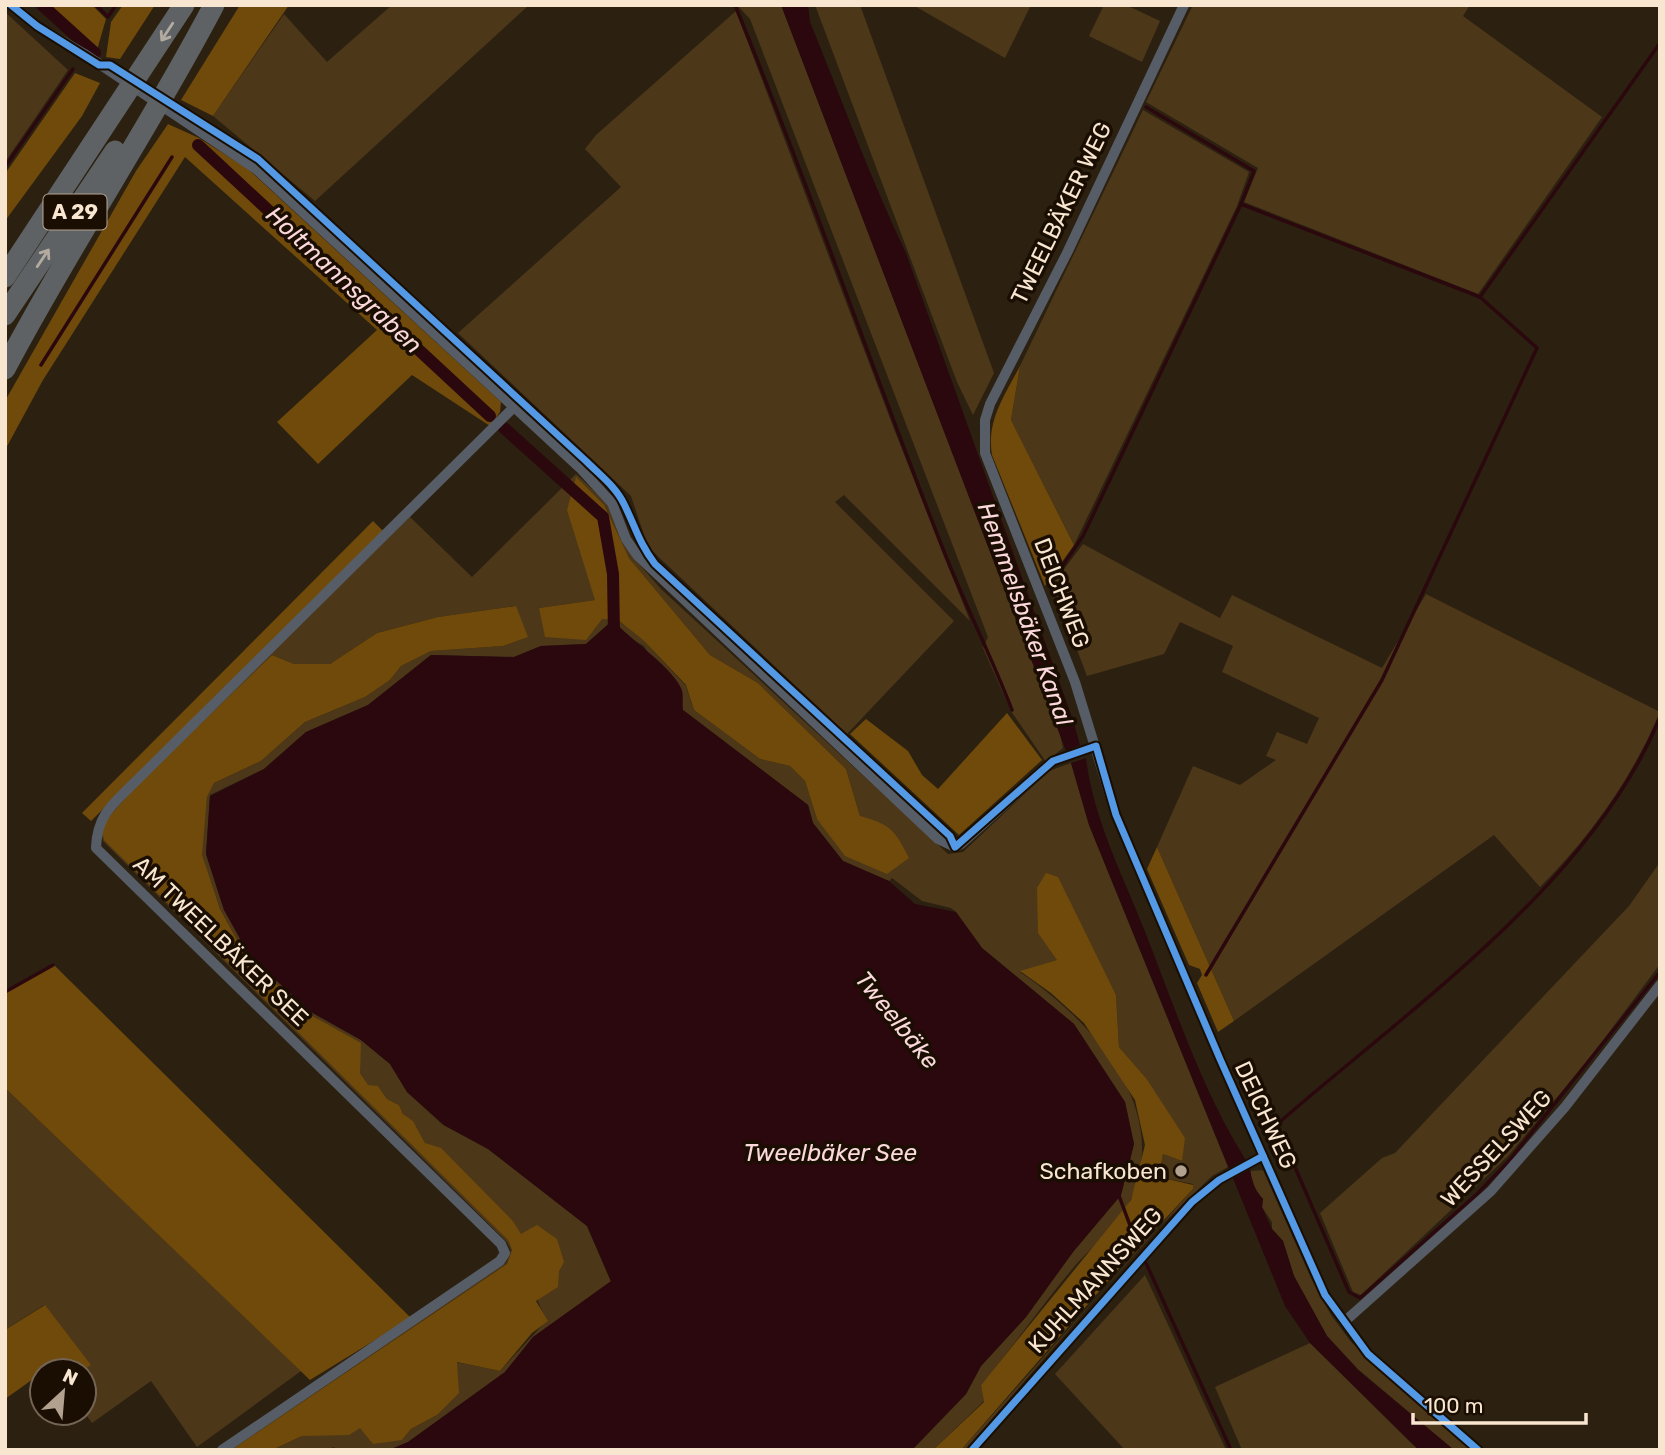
<svg xmlns="http://www.w3.org/2000/svg" width="1665" height="1455" viewBox="0 0 1665 1455" font-family="Rubik,sans-serif">
<style>
.green{fill:#4d3719;fill-rule:evenodd}
.forest{fill:#6f4a0a}
.water{fill:#2b080d}
.lines{fill:none;stroke-linecap:round;stroke-linejoin:round}
.stream{stroke:#2b080d;stroke-width:3.5}
.canal{stroke:#2b080d;stroke-width:12}
.street{stroke:#565d66;stroke-width:10}
.highway{stroke:#5e6265;stroke-width:21}
.cycleway-casing{stroke:#1a0e02;stroke-width:11}
.cycleway{stroke:#5399e6;stroke-width:7}
.oneway{stroke:#b3aba0}
.poi-dot{fill:#b1a18e;stroke:#1a0e02;stroke-width:2.5}
.labels{text-anchor:middle;stroke-width:7;stroke-linejoin:round;paint-order:stroke}
.shield{fill:#1a0e02;stroke:#b5a593;stroke-width:2}
.shield-label{font-size:21px;font-weight:bold;fill:#f8e6d1}
.street-label{font-size:23px;fill:#f8e6d1;stroke:#1a0e02}
.poi-label{font-size:23px;fill:#f8e6d1;stroke:#1a0e02;text-anchor:end}
.water-label{font-size:24px;font-style:italic;fill:#fad8db;stroke:#1a0e02}
</style>
<rect width="100%" height="100%" fill="#2c2111"/>
<!-- green -->
<g class="green">
<polygon points="392,5 529,5 315,201 213,116 284,14 327,62"/>
<polygon points="737,5 781,5 1060,734 1063,748 1046,762 1011,711 983,648 988,637 750,19"/>
<polygon points="815,5 860,5 994,373 973,415 957,382"/>
<polygon points="913,5 1031,5 1005,58"/>
<polygon points="1104,5 1126,5 1160,21 1142,62 1089,36"/>
<polygon points="1193,5 1470,5 1463,16 1602,117 1478,294 1244,202 1258,168 1146,102"/>
<polygon points="736,11 894,429 970,621 844,495 835,502 954,621 847,734 648,547 631,496 458,333 621,187 585,149 596,135"/>
<polygon points="5,12 68,70 5,162"/>
<polygon points="1143,110 1249,172 1237,206 1074,545 1011,420 1020,366"/>
<path d="M576,474L607,503L632,556L661,589L948,854L963,852L1049,771L1071,763L1089,825L1228,1167L1212,1176L1149,1237L965,1450H961L1193,1189V1184L1159,1177L1163,1154L1182,1161L1146,1078L1119,1047L1116,995L1087,939L1057,960L1020,972C1091,1020 1172,1108 1131,1199C1120,1225 1091,1247 1073,1268C1041,1306 1013,1347 981,1385L984,1401L933,1450H912L966,1394L981,1366L1026,1317L1073,1252L1121,1195L1134,1144L1125,1102L1074,1024L982,948L956,912L951,908L922,901L892,878L889,881L843,861L813,823L808,805L683,710L644,646L626,636L613,620L586,644L541,646L514,657L431,655L368,705L306,732L264,769L210,795L206,854L224,910L311,1012L361,1040L390,1064L407,1092L443,1125L488,1149L587,1226L611,1282L533,1337L505,1372L408,1442L389,1450H337L334,1447L326,1450H272L302,1436L360,1427L402,1440L411,1429L437,1415L456,1362L500,1371L547,1320C527,1287 532,1252 513,1221L425,1143L413,1122L403,1114L399,1105L387,1099L378,1086H368L360,1073V1043L311,1015L247,958L220,909L201,855L207,797L214,783L261,761L305,722L365,697L390,680L401,666L431,651L503,646L527,637L515,606L438,617L377,633L330,664H294L272,655L101,826L508,1240L512,1250L507,1264L231,1450L417,1320L506,1263L511,1250L507,1242L103,841L100,826L139,782L410,517L472,577ZM620,541L629,558L710,655L758,683L846,769L860,816L817,819L805,781L790,766L760,759L694,710L686,686L644,641L618,620L539,608L595,600Z"/>
<path d="M1083,544L1220,618L1232,595L1382,668L1426,594L1660,712C1632,778 1591,836 1540,887L1494,835L1234,1021L1157,847L1193,766L1240,785L1276,760L1266,756L1277,732L1307,744L1319,718L1222,672L1233,646L1180,622L1164,654L1087,676L1052,585Z"/>
<polygon points="1660,862 1660,964 1589,1059 1508,1156 1361,1295 1353,1292 1320,1213 1382,1158 1395,1153 1629,906"/>
<polygon points="5,1088 301,1371 197,1447 151,1381 92,1423 84,1412 82,1371 90,1365 44,1305 5,1330"/>
<polygon points="1263,1170 1311,1278 1331,1315 1351,1342 1471,1450 1454,1450 1359,1370 1327,1336 1294,1276 1283,1241 1272,1229 1272,1222 1262,1207 1263,1199 1251,1184 1251,1171"/>
<polygon points="1145,1275 1226,1450 1125,1450 1055,1374"/>
<polygon points="1310,1343 1413,1445 1419,1450 1242,1450 1215,1387"/>
</g>
<!-- forest -->
<g class="forest">
<polygon points="48,5 92,5 106,19 97,50"/>
<polygon points="123,5 155,5 120,59 106,57 111,22"/>
<polygon points="240,5 289,5 213,116 181,100"/>
<polygon points="75,73 100,83 82,116 5,221 5,174"/>
<polygon points="168,124 199,138 248,169 501,402 500,412 490,426 412,375 318,464 277,422 377,330 185,157 43,380 5,450 5,401 136,171"/>
<path d="M1020,366L1011,420L1074,545L1045,586L992,455C986,421 1005,395 1020,366Z"/>
<path d="M576,477L604,505L629,558L710,655L758,683L846,769L860,816C890,824 895,830 909,858L887,874L845,856L817,819L805,781L790,766L760,759L694,710L686,685L644,641L618,620L602,619L586,640L545,637L539,608L595,600L567,510Z"/>
<polygon points="373,521 383,531 91,821 82,813"/>
<polygon points="516,606 528,637 503,646 431,651 401,666 390,680 365,697 305,722 261,761 214,783 207,797 202,855 220,909 247,958 311,1015 361,1043 360,1073 368,1085 378,1086 387,1099 399,1105 403,1114 413,1121 425,1143 441,1148 513,1221 521,1234 537,1225 557,1239 564,1262 559,1271 558,1287 536,1301 548,1321 532,1333 500,1371 457,1362 459,1393 437,1415 411,1429 402,1440 373,1444 360,1428 349,1435 302,1436 272,1450 231,1450 507,1264 512,1250 508,1240 104,840 101,826 139,783 272,655 294,664 330,664 377,633 438,617"/>
<polygon points="1007,713 1042,760 959,835 850,734 866,719 908,751 922,775 938,789"/>
<polygon points="1157,847 1234,1021 1218,1032 1197,983 1202,975 1200,969 1189,965 1147,869"/>
<polygon points="1046,873 1058,877 1116,995 1119,1047 1146,1078 1185,1138 1182,1161 1163,1154 1159,1177 1193,1185 1193,1189 1122,1265 961,1450 933,1450 984,1402 981,1385 1131,1200 1145,1145 1135,1100 1084,1023 1051,993 1020,971 1057,960 1038,933 1037,888"/>
<polygon points="54,965 411,1318 310,1380 5,1088 5,993"/>
<polygon points="45,1305 91,1365 82,1371 53,1371 50,1367 5,1399 5,1330"/>
</g>
<!-- water -->
<g class="water">
<path d="M781,5H808L810,22C842,100 870,178 906,253L1073,720L1080,745L1066,751Z"/>
<path d="M613,620C629,639 671,666 681,688C684,693 682,704 683,710L808,805L813,823L843,861L889,881L915,904L956,912L982,948L1074,1024L1125,1102L1134,1144L1121,1195L1073,1252L1026,1317L981,1366L966,1394L912,1450H389L408,1442L505,1372L533,1337L611,1281L587,1226L488,1149L444,1125L407,1092L390,1064L361,1040L311,1012L250,957L224,910L206,854L210,796L264,769L306,732L368,705L431,655L514,657L541,646L586,644Z"/>
<path d="M1086,758C1093,817 1122,874 1144,929C1174,1005 1201,1088 1244,1157C1254,1173 1249,1184 1263,1199L1262,1207L1272,1229L1283,1241L1294,1276L1327,1336L1358,1370L1454,1450H1419L1310,1343L1285,1306L1089,825L1071,763Z"/>
</g>
<g class="lines">
<!-- stream -->
<g class="stream">
<polyline points="96,5 108,17 116,5"/>
<path d="M735,5C809,185 872,369 943,549C964,603 991,655 1012,710"/>
<polyline points="1146,107 1254,171 1241,204"/>
<polyline points="5,167 73,69"/>
<polyline points="1480,297 1660,43"/>
<polyline points="41,365 172,157"/>
<polyline points="1055,577 1083,536 1241,204 1480,297 1537,348 1382,680 1206,975"/>
<polyline points="5,992 53,965"/>
<path d="M1282,1120C1413,1006 1593,882 1660,717"/>
<polyline points="1282,1137 1349,1292 1360,1298 1477,1194 1508,1162 1660,972"/>
<polyline points="1118,1193 1138,1247"/>
<polyline points="1146,1263 1231,1450"/>
</g>
<!-- canal -->
<g class="canal">
<polyline points="42,5 95,53"/>
<polyline points="198,145 490,416"/>
<polyline points="504,428 603,517 613,574 614,635"/>
</g>
<!-- street -->
<g class="street">
<polyline points="11,5 37,26 83,53 256,169 580,468 612,503 626,539 637,555 938,839 955,847 961,844 1053,761 1096,746"/>
<polyline points="1184,5 1067,253 990,404 985,420 985,453 1075,682 1116,815 1220,1059 1325,1295 1368,1354 1478,1450"/>
<polyline points="1344,1322 1491,1191 1565,1107 1660,985"/>
<path d="M222,1450L500,1261L505,1253L501,1244L96,848C97,814 114,803 137,780L514,407"/>
<polyline points="972,1450 1192,1202 1219,1180 1263,1156"/>
</g>
<!-- highway -->
<g class="highway">
<polyline points="5,277 184,5"/>
<polyline points="5,315 115,151"/>
<path d="M5,369C70,245 149,129 214,5"/>
</g>
<!-- cycleway casing -->
<g class="cycleway-casing">
<g id="cycleway">
<path d="M11,5L37,26L99,65H110L258,159L587,462C600,475 616,487 624,504C635,526 639,543 655,564L950,836L955,847L1053,761L1096,746L1116,815L1220,1059L1325,1295L1368,1354L1478,1450"/>
<polyline points="972,1450 1192,1202 1219,1180 1263,1156"/>
</g>
</g>
<!-- cycleway -->
<use href="#cycleway" class="cycleway"/>
</g>
<!-- one-way arrows -->
<defs><path id="oneway-shaft" d="M-6 0H5M1.5-3L5.5 0L1.5 3" fill="none" stroke-width="1.6" stroke-linecap="round" stroke-linejoin="round" transform="scale(1.75)"/></defs>
<g class="oneway">
<use href="#oneway-shaft" transform="translate(167 32) rotate(123)"/>
<use href="#oneway-shaft" transform="translate(43 258) rotate(-56)"/>
</g>
<!-- markers -->
<circle class="poi-dot" cx="1181" cy="1171" r="7"/>
<g class="labels">
<!-- shield labels -->
<rect class="shield" x="43.5" y="194.5" width="63" height="35" rx="5"/>
<g class="shield-label">
<text x="75" y="219">A 29</text>
</g>
<!-- street labels -->
<g class="street-label">
<text transform="translate(1061 213) rotate(-64)" y="8">TWEELBÄKER WEG</text>
<text transform="translate(1062 593) rotate(69)" y="8">DEICHWEG</text>
<text transform="translate(221 941) rotate(44)" y="8">AM TWEELBÄKER SEE</text>
<text transform="translate(1266 1115) rotate(65)" y="8">DEICHWEG</text>
<text transform="translate(1496 1148) rotate(-47)" y="8">WESSELSWEG</text>
<text transform="translate(1095 1280) rotate(-48)" y="8">KUHLMANNSWEG</text>
</g>
<!-- poi labels -->
<g class="poi-label">
<text x="1167" y="1179">Schafkoben</text>
</g>
<!-- water labels -->
<g class="water-label">
<text transform="translate(344 280) rotate(43)" y="8">Holtmannsgraben</text>
<text transform="translate(1025 614) rotate(70)" y="8">Hemmelsbäker Kanal</text>
<text transform="translate(897 1020) rotate(51)" y="8">Tweelbäke</text>
<text x="830" y="1161">Tweelbäker See</text>
</g>
</g>
<!-- border -->
<rect width="1665" height="1455" fill="none" stroke="#f8e6d1" stroke-width="14"/>
<!-- north arrow -->
<g transform="translate(63 1392) rotate(26)"><circle r="33" fill="#1a0e02" stroke="#736455" stroke-width="2"/>
<path d="M0-5L12 26L0 18L-12 26Z" fill="#b1a18e"/>
<text y="-10" font-size="19" font-weight="bold" text-anchor="middle" fill="#f8e6d1">N</text>
</g>
<!-- scale -->
<path d="M1413 1413v10h173v-10" fill="none" stroke="#f8e6d1" stroke-width="3.5"/>
<text x="1424" y="1413" font-size="21" fill="#f8e6d1" stroke="#1a0e02" stroke-width="5" paint-order="stroke">100 m</text>
</svg>
